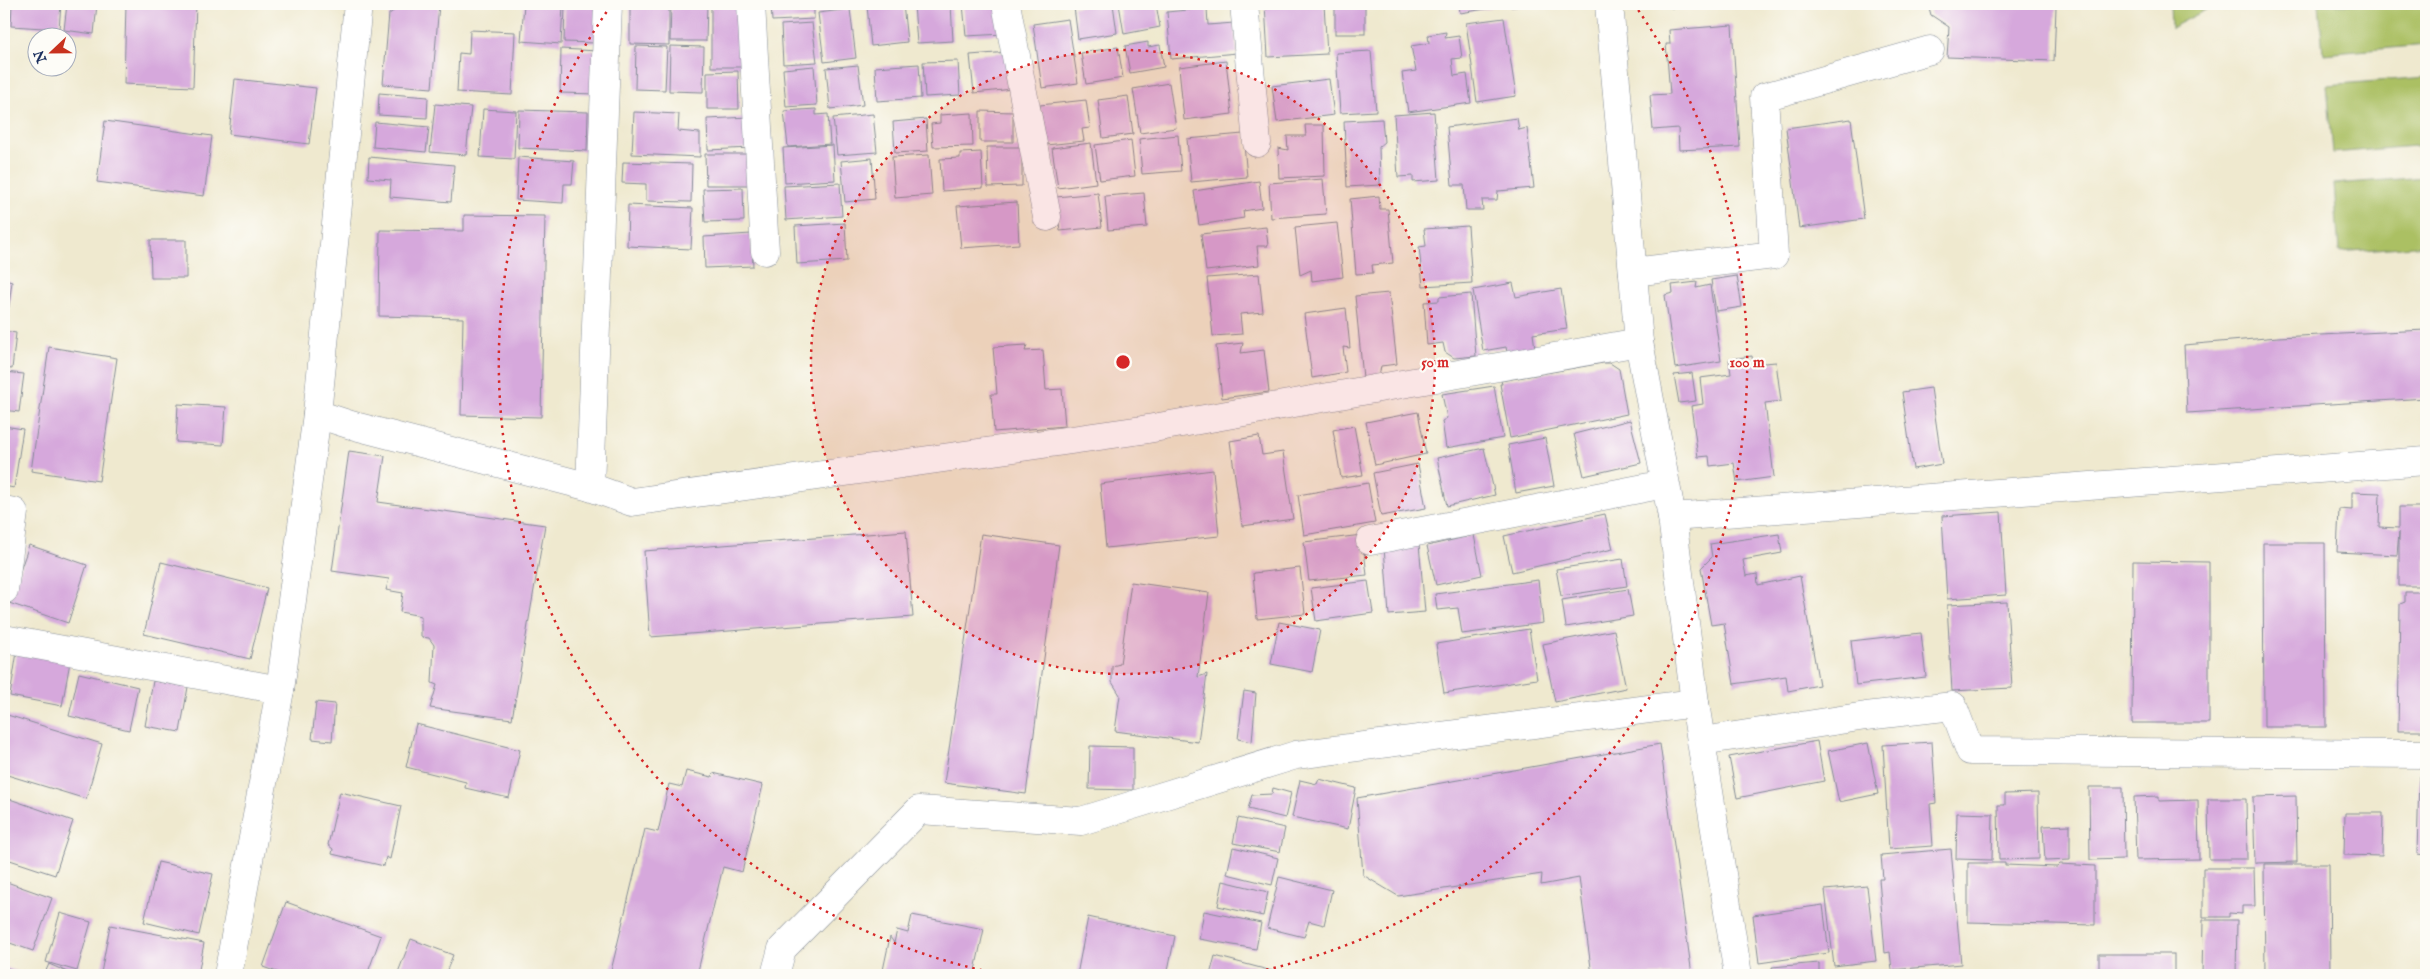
<svg xmlns="http://www.w3.org/2000/svg" width="2430" height="979" viewBox="0 0 2430 979" font-family="'IM FELL English',serif">
<style>
.green{fill:#abc064;stroke:#637861}
.building{fill:#d6a8dc}
.lines{fill:none;stroke-linecap:round;stroke-linejoin:round}
.minor-casing{stroke:#858c96;stroke-width:29}
.minor{stroke:#fff;stroke-width:28}
.ring{fill:none;stroke:#d62828;stroke-width:2.5;stroke-dasharray:2.5 5}
.centre{fill:#d62828;stroke:#fdfcf7;stroke-width:2.5}
.ring-label{font-size:15px;text-anchor:middle;font-weight:bold;fill:#d62828;stroke:#fdfcf7;stroke-width:4.5;stroke-linejoin:round;paint-order:stroke}
</style>
<rect width="100%" height="100%" fill="#fdfcf7"/>
<filter id="ink" filterUnits="userSpaceOnUse"><feTurbulence type="fractalNoise" baseFrequency=".02" numOctaves="2"/><feDisplacementMap in="SourceGraphic" scale="10" xChannelSelector="R" yChannelSelector="G"/><feConvolveMatrix kernelMatrix="1 2 1 2 8 2 1 2 1" color-interpolation-filters="sRGB"/></filter>
<filter id="wash" filterUnits="userSpaceOnUse"><feTurbulence type="fractalNoise" baseFrequency=".0096" numOctaves="4" result="noise"/><feDisplacementMap in="SourceGraphic" scale="20" xChannelSelector="R" yChannelSelector="G"/><feGaussianBlur stdDeviation="1.12" result="paint"/><feColorMatrix in="noise" values="0 0 0 0 0 0 0 0 0 0 0 0 0 0 0 0 0 1.4 0 .05"/><feComposite in="paint" operator="in"/></filter>
<g filter="url(#wash)">
<rect width="100%" height="100%" fill="#efe9cf"/>
<!-- green -->
<g class="green">
<polygon points="2170,4 2217,4 2171,28"/>
<polygon points="2319,4 2426,4 2426,45 2323,54"/>
<polygon points="2426,77 2426,145 2333,153 2327,85"/>
<polygon points="2426,177 2426,245 2339,252 2334,184"/>
</g>
<g id="blocks">
<!-- building -->
<g class="building">
<polygon points="12,4 61,4 59,29 11,26"/>
<polygon points="67,4 97,4 94,34 64,30"/>
<polygon points="126,4 196,4 193,87 124,84"/>
<polygon points="404,4 439,4 432,88 383,84 389,14"/>
<polygon points="524,4 563,4 561,44 521,41"/>
<polygon points="565,4 598,4 596,43 564,42"/>
<polygon points="630,4 669,4 669,45 630,44"/>
<polygon points="671,4 707,4 706,41 670,41"/>
<rect x="711" y="4" width="33" height="63"/>
<polygon points="771,4 814,4 814,19 772,21"/>
<polygon points="903,4 907,42 871,46 867,6"/>
<polygon points="951,4 953,41 917,43 914,5"/>
<polygon points="963,4 1002,4 1004,34 966,36"/>
<polygon points="1097,4 1113,4 1117,33 1078,39 1074,7"/>
<polygon points="1119,4 1156,4 1160,27 1124,34"/>
<polygon points="1265,4 1324,4 1327,54 1268,57"/>
<rect x="1335" y="4" width="30" height="30"/>
<polygon points="1459,4 1491,4 1492,8 1460,13"/>
<polygon points="1510,4 1537,4 1538,5 1511,7"/>
<polygon points="1670,4 1714,4 1714,5 1671,8"/>
<polygon points="1928,4 2056,7 2054,61 1947,57 1949,27 1931,15"/>
<polygon points="1207,8 1208,25 1234,23 1237,53 1171,59 1167,12"/>
<polygon points="850,9 856,58 824,62 818,13"/>
<polygon points="1504,18 1516,96 1477,102 1466,23"/>
<polygon points="1068,19 1078,83 1042,88 1033,24"/>
<polygon points="812,23 817,62 783,64 781,25"/>
<polygon points="1732,25 1740,147 1679,150 1678,128 1653,130 1650,95 1670,94 1666,44 1670,44 1669,30"/>
<polygon points="470,30 515,32 512,95 457,92 459,53 469,54"/>
<polygon points="1446,32 1445,38 1459,36 1462,58 1452,59 1454,76 1467,74 1471,103 1408,112 1402,73 1416,71 1411,46 1429,43 1428,35"/>
<polygon points="1148,42 1148,47 1160,45 1164,67 1130,73 1125,46"/>
<polygon points="636,46 667,47 665,90 635,89"/>
<polygon points="670,46 704,47 703,92 669,91"/>
<polygon points="1118,47 1123,78 1086,84 1081,53"/>
<polygon points="561,49 598,51 597,94 560,93"/>
<polygon points="1371,51 1376,111 1340,113 1336,53"/>
<polygon points="1009,52 1013,89 974,93 970,55"/>
<polygon points="958,61 960,95 925,97 923,62"/>
<polygon points="1226,61 1232,114 1184,120 1179,67"/>
<polygon points="919,64 921,98 877,101 875,67"/>
<polygon points="858,65 863,105 830,109 826,68"/>
<polygon points="814,66 817,105 786,107 783,69"/>
<polygon points="738,71 739,109 707,109 707,72"/>
<polygon points="235,79 316,88 309,144 229,134"/>
<polygon points="1329,79 1334,115 1277,122 1272,86"/>
<polygon points="1169,83 1176,128 1140,133 1133,89"/>
<polygon points="379,93 428,97 427,118 378,115"/>
<polygon points="1128,96 1133,134 1103,138 1098,100"/>
<polygon points="1086,100 1090,128 1082,129 1084,141 1046,145 1040,105"/>
<polygon points="435,104 471,107 466,155 430,152"/>
<polygon points="483,109 516,111 514,159 480,157"/>
<polygon points="816,109 816,115 828,114 830,144 788,147 784,111"/>
<polygon points="519,110 588,112 587,151 518,148"/>
<polygon points="980,111 1013,112 1013,142 980,142"/>
<polygon points="634,112 679,114 678,131 700,133 700,157 632,154"/>
<polygon points="1434,112 1439,180 1413,182 1413,176 1398,177 1394,115"/>
<polygon points="972,113 973,146 933,147 931,124 940,123 940,115"/>
<polygon points="873,114 877,152 837,155 833,118"/>
<polygon points="750,117 751,148 708,150 707,119"/>
<polygon points="1517,118 1519,130 1527,128 1534,188 1498,191 1497,200 1482,200 1483,210 1466,210 1464,185 1452,185 1447,127"/>
<polygon points="926,119 928,151 895,153 893,122"/>
<polygon points="1382,119 1384,142 1379,146 1380,185 1347,187 1344,121"/>
<polygon points="1851,119 1864,219 1799,228 1786,128"/>
<polygon points="105,121 212,136 204,196 97,182"/>
<polygon points="375,122 429,127 426,152 373,147"/>
<polygon points="1305,125 1324,125 1325,176 1279,178 1278,148 1288,150 1287,136 1306,136"/>
<polygon points="1243,134 1247,177 1191,182 1187,139"/>
<polygon points="1178,135 1181,171 1142,174 1139,139"/>
<polygon points="1131,140 1135,176 1100,180 1095,145"/>
<polygon points="1091,143 1096,183 1058,188 1052,148"/>
<polygon points="833,145 835,180 785,183 783,148"/>
<polygon points="987,147 1022,147 1022,186 988,187"/>
<polygon points="981,152 983,188 942,191 940,159 960,158 960,153"/>
<polygon points="705,154 749,154 749,185 706,185"/>
<polygon points="929,155 932,195 895,198 892,157"/>
<polygon points="369,157 454,165 451,202 390,197 391,180 368,178"/>
<polygon points="518,157 574,161 572,184 564,184 563,203 516,200"/>
<polygon points="872,158 875,199 845,202 841,161"/>
<polygon points="623,162 692,164 691,202 646,201 646,184 622,183"/>
<polygon points="1323,179 1326,214 1271,218 1269,183"/>
<polygon points="1259,181 1262,208 1243,211 1244,218 1199,225 1194,191"/>
<polygon points="840,183 842,216 786,220 784,186"/>
<polygon points="743,188 744,221 705,222 703,189"/>
<polygon points="1098,193 1102,227 1060,231 1056,197"/>
<polygon points="1144,193 1147,227 1108,230 1105,196"/>
<polygon points="1379,196 1380,209 1388,209 1393,263 1372,265 1373,273 1356,274 1350,199"/>
<polygon points="1017,202 1019,244 961,248 957,206"/>
<polygon points="628,205 693,208 691,249 627,246"/>
<polygon points="464,215 545,216 541,417 461,415 463,318 379,316 380,230 464,231"/>
<polygon points="845,223 847,261 797,264 795,226"/>
<polygon points="1337,223 1343,277 1312,281 1311,270 1300,275 1295,227"/>
<polygon points="1468,226 1472,283 1423,286 1419,247 1426,246 1424,229"/>
<polygon points="1266,227 1268,246 1257,246 1259,265 1206,271 1201,234"/>
<polygon points="751,234 753,266 705,268 704,237"/>
<polygon points="150,240 186,240 186,278 151,278"/>
<polygon points="4,257 8,258 5,280 12,282 6,327 4,326"/>
<polygon points="1259,274 1263,312 1240,314 1242,334 1213,336 1207,278"/>
<polygon points="1737,276 1742,307 1716,311 1711,280"/>
<polygon points="1697,282 1696,288 1710,285 1721,361 1675,368 1665,295 1673,293 1672,285"/>
<polygon points="1513,283 1516,297 1561,289 1567,329 1533,334 1535,348 1507,352 1506,347 1483,351 1473,290"/>
<polygon points="1389,293 1397,364 1381,366 1379,376 1363,378 1355,296"/>
<polygon points="1471,294 1476,356 1454,358 1445,352 1443,343 1427,345 1424,302 1439,301 1439,297"/>
<polygon points="1346,308 1350,348 1343,347 1346,372 1312,378 1304,314"/>
<polygon points="2426,330 2426,398 2187,413 2184,345 2278,337"/>
<polygon points="4,331 16,333 12,369 4,368"/>
<polygon points="1243,343 1241,353 1264,350 1269,392 1222,398 1216,346"/>
<polygon points="1027,345 1025,351 1043,350 1046,390 1062,389 1065,426 994,432 991,394 997,394 993,347"/>
<polygon points="49,347 117,358 99,481 31,471"/>
<polygon points="1752,356 1753,364 1776,362 1781,401 1765,403 1774,477 1737,482 1734,463 1710,466 1709,456 1698,457 1691,406 1703,404 1700,378 1731,374 1729,359"/>
<polygon points="1603,363 1610,363 1619,369 1627,414 1510,438 1500,384 1502,384 1501,381"/>
<polygon points="4,372 24,374 19,412 4,410"/>
<polygon points="1692,373 1696,401 1679,403 1674,375"/>
<polygon points="1494,386 1503,438 1446,448 1442,421 1447,418 1442,394"/>
<polygon points="1931,388 1942,464 1913,469 1902,392"/>
<polygon points="178,404 226,407 223,445 176,442"/>
<polygon points="1418,412 1426,454 1375,465 1366,422"/>
<polygon points="1630,420 1641,463 1584,476 1574,434"/>
<polygon points="4,426 23,429 14,488 4,486"/>
<polygon points="1354,426 1363,475 1341,478 1333,430"/>
<polygon points="1259,436 1262,455 1283,452 1293,519 1242,526 1230,441"/>
<polygon points="1545,438 1554,486 1516,493 1508,445"/>
<polygon points="1484,448 1495,495 1447,506 1437,458"/>
<polygon points="349,451 385,456 378,502 545,525 512,719 430,708 437,685 432,683 434,645 429,638 421,637 421,616 400,612 403,593 386,590 389,579 332,571"/>
<polygon points="1418,464 1426,508 1381,516 1373,473"/>
<polygon points="1213,470 1219,536 1106,548 1100,484"/>
<polygon points="1368,483 1375,523 1304,535 1298,495"/>
<polygon points="2352,492 2380,493 2379,527 2399,528 2399,507 2426,507 2426,586 2399,586 2399,532 2397,555 2337,552 2339,509 2352,510"/>
<polygon points="2001,512 2006,595 1947,599 1942,516"/>
<polygon points="1605,514 1613,549 1512,572 1504,536"/>
<polygon points="906,531 913,617 650,637 644,551"/>
<polygon points="981,534 1059,545 1026,794 944,783"/>
<polygon points="1779,534 1782,553 1743,560 1746,576 1757,574 1758,585 1800,576 1819,685 1788,691 1786,676 1734,684 1724,623 1711,625 1701,568 1712,557 1710,544"/>
<polygon points="1362,535 1367,575 1309,581 1304,542"/>
<polygon points="1474,535 1482,575 1436,585 1427,546"/>
<polygon points="2263,543 2325,543 2326,727 2264,727"/>
<polygon points="1419,544 1425,612 1389,615 1384,547"/>
<polygon points="29,545 87,565 68,623 9,603"/>
<polygon points="1623,559 1627,586 1561,596 1556,569"/>
<polygon points="2133,561 2209,562 2209,723 2132,723"/>
<polygon points="161,562 267,588 250,659 144,634"/>
<polygon points="1300,568 1305,614 1257,619 1253,573"/>
<polygon points="1538,580 1543,623 1462,634 1458,608 1437,610 1435,594"/>
<polygon points="1368,581 1373,613 1316,621 1311,588"/>
<polygon points="1131,582 1209,593 1198,677 1207,674 1198,742 1115,731 1120,695 1112,682 1112,666 1120,664"/>
<polygon points="1628,589 1633,616 1566,627 1562,600"/>
<polygon points="2405,592 2426,592 2426,731 2398,731 2400,604 2405,602"/>
<polygon points="2007,602 2012,688 1952,691 1947,605"/>
<polygon points="1279,622 1320,630 1312,672 1271,664"/>
<polygon points="1529,629 1537,679 1444,693 1436,644"/>
<polygon points="1614,630 1626,688 1555,702 1543,644"/>
<polygon points="1921,633 1926,677 1856,685 1851,641"/>
<polygon points="17,652 70,662 62,706 10,696"/>
<polygon points="79,673 138,687 129,730 69,716"/>
<polygon points="153,681 188,687 180,732 145,726"/>
<polygon points="1244,691 1256,693 1252,742 1238,739"/>
<polygon points="316,702 335,704 332,741 312,739"/>
<polygon points="4,714 102,744 86,799 4,774"/>
<polygon points="416,724 520,750 509,798 465,788 466,782 406,767"/>
<polygon points="1817,741 1824,781 1737,798 1729,757"/>
<polygon points="1932,742 1936,803 1930,804 1933,846 1889,849 1883,745"/>
<polygon points="1868,743 1878,794 1839,802 1828,751"/>
<polygon points="1660,744 1692,975 1592,975 1579,878 1541,885 1542,874 1398,896 1363,875 1357,798"/>
<polygon points="1090,746 1133,747 1133,790 1089,789"/>
<polygon points="686,771 712,777 713,773 763,785 742,872 723,867 697,975 610,975 645,829 658,832 669,784 682,787"/>
<polygon points="2419,777 2426,777 2426,855 2417,854"/>
<polygon points="1319,779 1356,788 1348,829 1292,817 1300,780 1317,784"/>
<polygon points="2089,787 2123,787 2124,859 2090,860"/>
<polygon points="1273,788 1291,793 1285,818 1248,809 1252,795 1272,794"/>
<polygon points="340,792 401,806 390,859 386,857 384,866 332,854 333,849 328,845"/>
<polygon points="2038,793 2039,859 1999,860 1998,805 2005,805 2005,794"/>
<polygon points="2159,796 2159,801 2198,800 2199,859 2136,860 2134,797"/>
<polygon points="2296,796 2297,862 2255,863 2253,797"/>
<polygon points="4,797 73,821 55,875 4,858"/>
<polygon points="2208,799 2246,799 2247,859 2209,859"/>
<polygon points="1957,813 1993,814 1992,860 1956,859"/>
<polygon points="2345,813 2383,813 2382,856 2344,855"/>
<polygon points="1238,818 1285,828 1280,852 1233,843"/>
<polygon points="2070,825 2070,860 2045,861 2043,826"/>
<polygon points="1233,847 1278,858 1272,885 1227,874"/>
<polygon points="1951,849 1961,964 1892,970 1890,952 1885,953 1879,879 1883,879 1881,855"/>
<polygon points="158,862 213,874 199,935 144,922"/>
<polygon points="1968,863 2005,863 2005,865 2057,867 2060,864 2095,866 2095,925 1968,922"/>
<polygon points="2264,864 2329,864 2330,975 2265,975"/>
<polygon points="2203,868 2254,868 2255,906 2242,906 2242,914 2229,913 2229,917 2203,917"/>
<polygon points="1279,877 1332,890 1324,925 1309,921 1304,937 1267,928"/>
<polygon points="4,881 52,898 33,951 4,941"/>
<polygon points="1223,881 1268,892 1263,916 1218,906"/>
<polygon points="1867,886 1876,961 1834,966 1825,890"/>
<polygon points="286,902 381,936 367,975 285,975 263,967"/>
<polygon points="1823,905 1829,953 1759,963 1753,915"/>
<polygon points="1204,911 1261,923 1256,949 1199,939"/>
<polygon points="60,913 91,922 77,971 46,962"/>
<polygon points="912,915 984,929 974,975 882,975 890,937 894,943 897,930 908,933"/>
<polygon points="1088,917 1175,936 1167,975 1077,975"/>
<polygon points="2203,920 2237,920 2236,975 2202,975"/>
<polygon points="110,925 204,943 198,975 113,975 101,973"/>
<polygon points="411,939 453,955 445,975 397,975"/>
<rect x="2099" y="954" width="75" height="21"/>
<polygon points="1215,956 1276,972 1275,975 1210,975"/>
<polygon points="1819,963 1819,975 1773,975 1772,967"/>
<polygon points="49,964 74,975 44,975"/>
<polygon points="4,967 28,975 4,975"/>
</g>
</g>
</g>
<g filter="url(#ink)">
<use href="#blocks" fill-opacity="0" stroke="#858c96" stroke-width="1"/>
<g class="lines">
<!-- minor casing -->
<g class="minor-casing">
<g id="minor">
<polyline points="751,4 765,251"/>
<polyline points="1006,4 1047,217"/>
<polyline points="1244,4 1257,143"/>
<polyline points="1609,4 1639,342 1672,517 1695,703 1738,975"/>
<polyline points="1633,272 1774,255 1764,97 1930,50"/>
<polyline points="317,414 351,425 590,487 632,502 1142,430 1639,342"/>
<polyline points="590,487 608,4"/>
<polyline points="4,510 14,512 4,590"/>
<polyline points="1672,517 2426,461"/>
<polyline points="1370,541 1665,484"/>
<polyline points="4,639 280,690"/>
<polyline points="1702,741 1866,716 1953,706 1970,751 2426,754"/>
<polyline points="228,975 280,690 317,414 358,4"/>
<polyline points="775,975 782,949 919,810 1081,821 1296,755 1695,703"/>
</g>
</g>
<!-- minor -->
<use href="#minor" class="minor"/>
</g>
</g>
<!-- distance rings -->
<circle cx="1123" cy="362" r="312" fill="#d62828" fill-opacity=".12"/>
<g class="ring">
<circle cx="1123" cy="362" r="312"/>
<path d="M1004 975A624 624 0 0 1 612 4M1634 4A624 624 0 0 1 1242 975"/>
</g>
<circle cx="1123" cy="362" r="8" class="centre"/>
<g class="ring-label">
<text x="1435" y="367">50 m</text>
<text x="1747" y="367">100 m</text>
</g>
<!-- margin -->
<rect width="2430" height="979" fill="none" stroke="#fdfcf7" stroke-width="20"/>
<!-- north arrow -->
<g transform="translate(52 52) rotate(248)"><circle r="24" fill="#fdfcf7" stroke="#a3aaba"/>
<path d="M0-4L9 19L0 12L-9 19Z" fill="#c8321e"/>
<text y="-8" font-size="14" font-weight="bold" text-anchor="middle" fill="#1b2f5e">N</text>
</g>
</svg>
